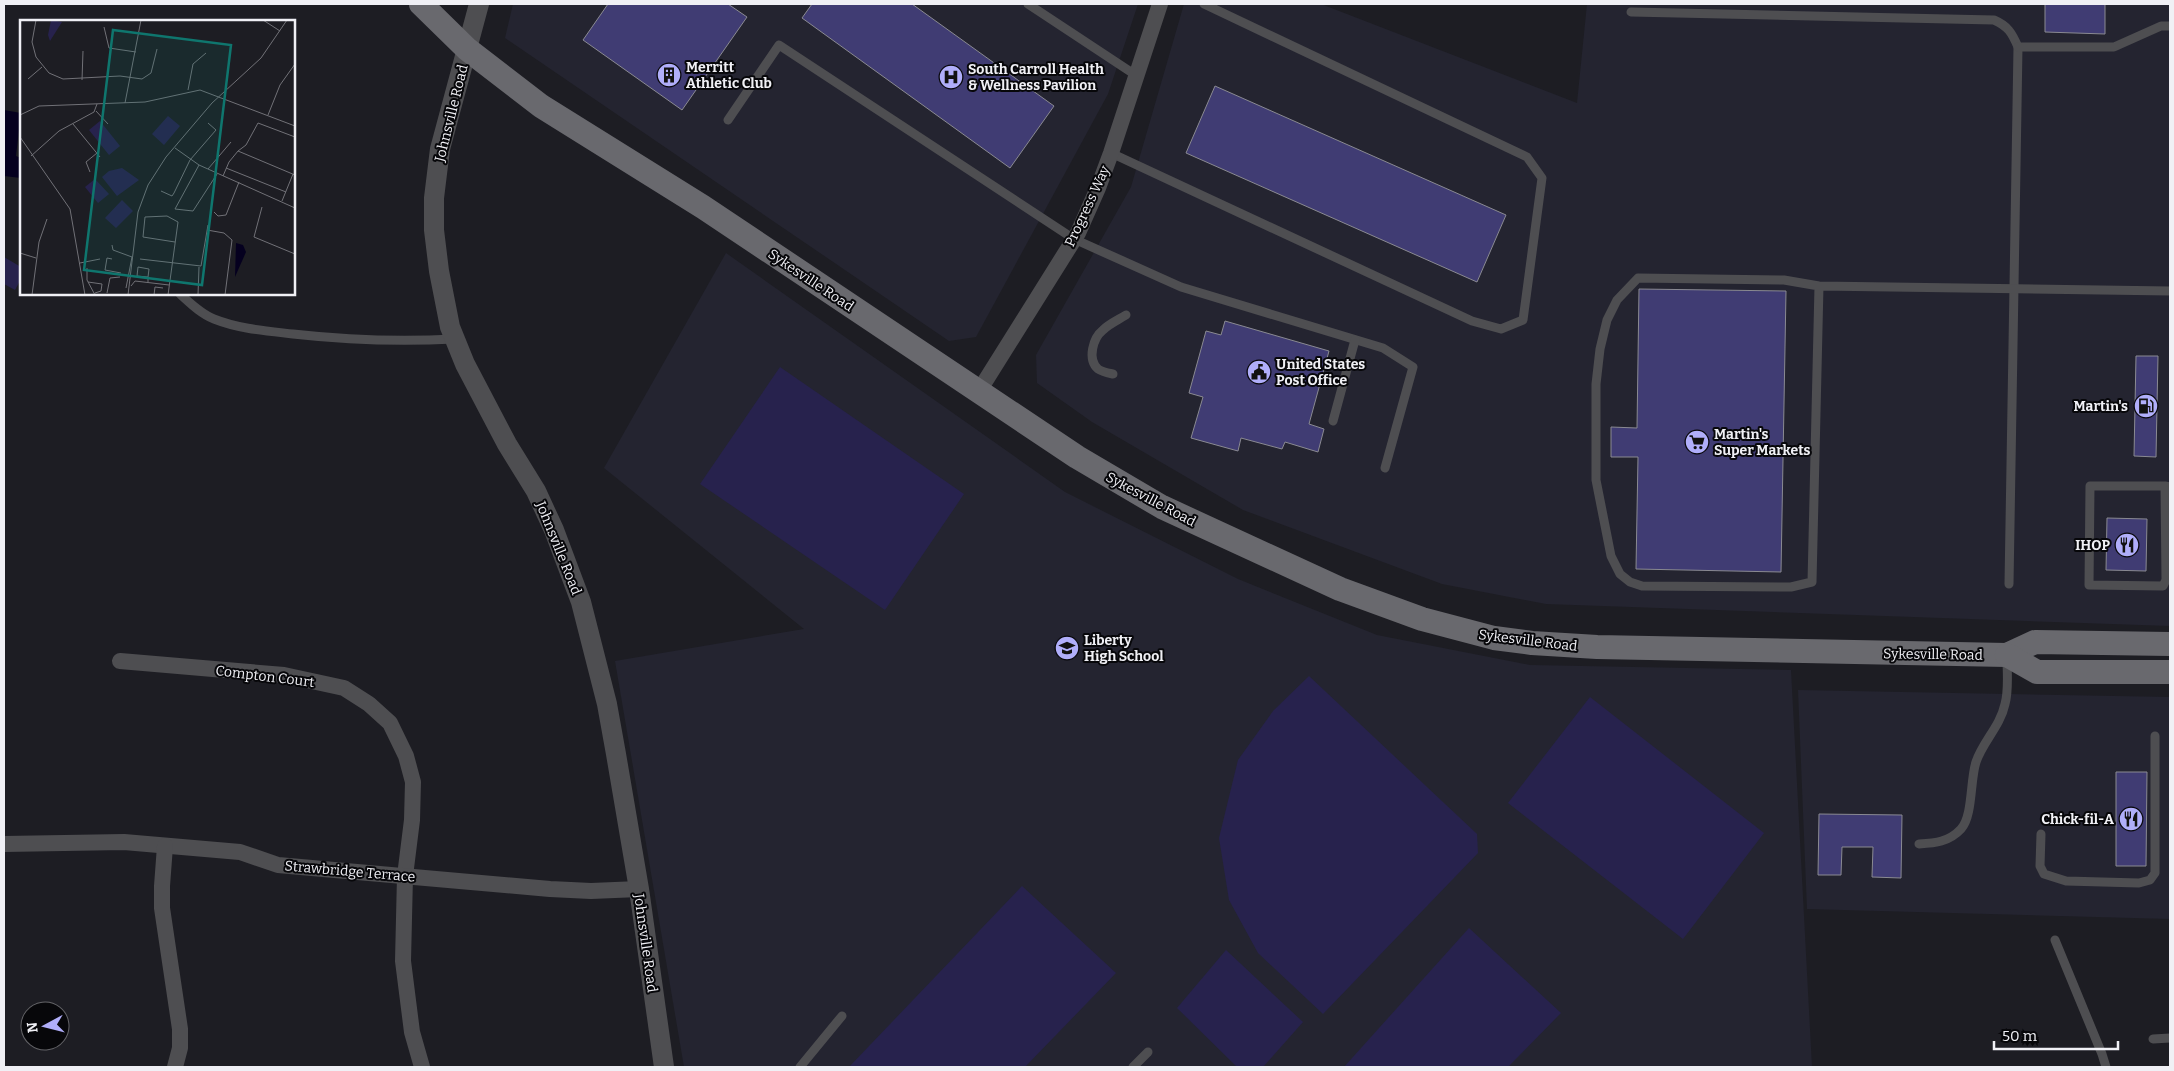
<svg xmlns="http://www.w3.org/2000/svg" width="2174" height="1071" viewBox="0 0 2174 1071" font-family="Bitter,serif">
<style>
.built{fill:#242430}
.green{fill:#27224d}
.water{fill:#05001f}
.building{fill:#403c73;stroke:#8a8a92}
.lines{fill:none;stroke-linecap:round;stroke-linejoin:round}
.service{stroke:#4e4e51;stroke-width:9}
.minor{stroke:#4e4e51;stroke-width:16}
.tertiary{stroke:#4e4e51;stroke-width:20}
.secondary{stroke:#69696e;stroke-width:24}
.labels{text-anchor:middle;stroke-width:4;stroke-linejoin:round;paint-order:stroke}
.poi-label{font-size:14px;font-weight:bold;fill:#f0f0f5;stroke:#07070a;text-anchor:start}
.street-label{font-size:14px;fill:#f0f0f5;stroke:#07070a}
.inset-road{fill:none;stroke:#717177;stroke-width:1}
.view{fill:#0f766e;fill-opacity:0.15;stroke:#0f766e;stroke-width:2.5}
.inset-edge{fill:none;stroke:#f0f0f5;stroke-width:2.5}
</style>
<rect width="100%" height="100%" fill="#1d1d23"/>
<!-- built -->
<g class="built">
<polygon points="513,4 1138,4 1108,94 976,337 949,341 505,38"/>
<polygon points="1184,4 1321,4 1577,103 1587,4 2170,4 2170,626 1546,604 1442,584 1243,510 1092,422 1037,383 1036,355 1131,187"/>
<polygon points="726,253 1065,492 1238,579 1377,635 1530,665 1791,670 1812,1067 684,1067 615,661 804,629 604,468"/>
<polygon points="1798,690 2170,697 2170,919 1807,909"/>
</g>
<!-- green -->
<g class="green">
<polygon points="4,257 21,267 21,279 15,290 4,284"/>
<polygon points="780,367 964,494 885,610 700,484"/>
<polygon points="1309,676 1477,834 1478,853 1323,1014 1258,953 1229,900 1219,838 1238,760 1273,711"/>
<polygon points="1590,697 1764,833 1683,939 1508,803"/>
<polygon points="1022,886 1116,973 1025,1067 849,1067"/>
<polygon points="1469,928 1561,1013 1508,1067 1344,1067"/>
<polygon points="1226,950 1303,1022 1263,1067 1237,1067 1177,1008"/>
</g>
<!-- water -->
<polygon class="water" points="4,110 21,113 16,156 21,158 21,178 4,176"/>
<!-- building -->
<g class="building">
<polygon points="608,4 728,4 747,17 682,110 583,40"/>
<polygon points="812,4 912,4 1054,106 1010,168 802,18"/>
<polygon points="2045,4 2105,4 2105,34 2045,32"/>
<polygon points="1215,86 1506,215 1477,282 1186,153"/>
<polygon points="1639,289 1786,291 1781,572 1636,569 1638,457 1611,457 1611,427 1637,428"/>
<polygon points="1225,321 1329,351 1309,424 1324,429 1318,452 1285,442 1282,449 1241,438 1238,451 1191,438 1203,397 1189,393 1206,331 1221,335"/>
<polygon points="2136,356 2158,356 2156,457 2134,456"/>
<polygon points="2107,518 2147,519 2146,571 2106,570"/>
<polygon points="2116,772 2147,772 2146,866 2116,866"/>
<polygon points="1819,814 1902,815 1901,878 1872,877 1873,847 1842,847 1841,875 1818,875"/>
</g>
<g class="lines">
<!-- service -->
<g class="service">
<polyline points="1028,4 1137,76"/>
<path d="M1631,12L1994,20C2008,26 2012,33 2018,47L2009,584"/>
<polyline points="2018,47 2114,47 2161,26 2170,26"/>
<polyline points="728,120 779,45 1074,239 1181,287 1383,348 1413,367 1385,468"/>
<polyline points="1111,153 1472,321 1501,329 1523,320 1542,178 1527,157 1204,4"/>
<polyline points="1819,286 1812,582 1791,587 1642,586 1630,582 1620,574 1611,556 1596,480 1596,384 1600,349 1607,320 1617,300 1638,278 1784,280 1819,286 2170,291"/>
<path d="M180,294C190,303 201,314 214,319C239,329 267,331 293,334C347,340 400,342 454,339"/>
<path d="M1113,374C1108,373 1102,372 1098,369C1087,359 1093,338 1103,330C1109,324 1118,320 1126,315"/>
<polyline points="1333,421 1355,340"/>
<polyline points="2165,486 2166,580 2163,586 2089,585 2090,486 2165,486 2170,487"/>
<polyline points="2041,834 2040,866 2044,874 2066,881 2139,883 2150,880 2155,873 2155,736"/>
<path d="M1919,844C1935,843 1949,842 1961,829C1973,816 1970,780 1976,762C1983,741 2000,727 2005,704C2009,690 2007,673 2007,658"/>
<polyline points="2055,940 2102,1054 2106,1067"/>
<polyline points="2153,1039 2170,1038"/>
<polyline points="800,1067 842,1016"/>
<polyline points="1133,1067 1148,1052"/>
</g>
<!-- minor -->
<g class="minor">
<polyline points="979,391 1078,233 1098,188 1111,153 1160,4"/>
<polyline points="120,661 284,675 344,688 369,704 390,723 406,756 413,782 412,820 405,876 403,961 412,1032 422,1067"/>
<polyline points="4,844 124,842 240,852 278,865 550,889 591,891 639,889"/>
<polyline points="165,846 162,886 162,908 180,1029 180,1048 175,1067"/>
</g>
<!-- tertiary -->
<polyline class="tertiary" points="479,4 440,149 434,198 434,230 439,271 450,327 465,364 507,444 536,491 554,530 581,602 607,704 616,754 639,889 664,1067"/>
<!-- secondary -->
<g class="secondary">
<polyline points="421,4 467,49 541,106 703,207 1077,457 1162,507 1340,589 1422,619 1494,638 1532,643 1597,647 2007,655 2035,642 2170,644"/>
<polyline points="2007,655 2037,672 2170,672"/>
</g>
</g>
<!-- icons -->
<defs>
<g id="building-disc" transform="scale(1.25)"><circle r="9.5" fill="#b0aefa" stroke="#07070a"/><path d="M-4-6H4V6H1V3H-1V6H-4ZM-2.5-4.3h1.7v1.8h-1.7ZM.8-4.3h1.7v1.8H.8ZM-2.5-1h1.7V.8h-1.7ZM.8-1h1.7V.8H.8Z" fill="#111"/></g>
<g id="hospital-disc" transform="scale(1.25)"><circle r="9.5" fill="#b0aefa" stroke="#07070a"/><path d="M-5-5h3v3.5h4V-5h3V5h-3V1.5h-4V5h-3Z" fill="#111"/></g>
<g id="civic-disc" transform="scale(1.25)"><circle r="9.5" fill="#b0aefa" stroke="#07070a"/><path d="M-.6-6.5H3V-4.5H.6V-3L4-1V1h2V6H-6V1h2V-1L-.6-3ZM-1.2 2.5V6h2.4V2.5Z" fill="#111"/></g>
<g id="fuel-disc" transform="scale(1.25)"><circle r="9.5" fill="#b0aefa" stroke="#07070a"/><path d="M-5.5-6h7V0h2V4h1.3V-2.5L3-4.5l.8-.8L6-3V5H2.5V1h-1V6h-7ZM-4.2-4.7v3.2H.2V-4.7Z" fill="#111"/></g>
<g id="supermarket-disc" transform="scale(1.25)"><circle r="9.5" fill="#b0aefa" stroke="#07070a"/><path d="M-6-5.5h2.5l.6 2H6L4.5 2H-2.5L-4.4-4H-6ZM-1.5 3.2a1.3 1.3 0 1 0 .1 0ZM3 3.2a1.3 1.3 0 1 0 .1 0Z" fill="#111"/></g>
<g id="restaurant-disc" transform="scale(1.25)"><circle r="9.5" fill="#b0aefa" stroke="#07070a"/><path d="M-5-6h1v4h1v-4h1v4h1v-4h1v5L-1.5 .5V6h-2V.5L-5-1ZM5-6V6H3V1.5H1.5Q1.5-4 5-6Z" fill="#111"/></g>
<g id="school-disc" transform="scale(1.25)"><circle r="9.5" fill="#b0aefa" stroke="#07070a"/><path d="M0-5L7-2L0 1L-7-2ZM-4 1L0 2.5L4 1V4Q0 6-4 4Z" fill="#111"/></g>
</defs>
<g fill-rule="evenodd">
<use href="#building-disc" x="669" y="75"/>
<use href="#hospital-disc" x="951" y="77"/>
<use href="#civic-disc" x="1259" y="372"/>
<use href="#fuel-disc" x="2146" y="406"/>
<use href="#supermarket-disc" x="1697" y="442"/>
<use href="#restaurant-disc" x="2127" y="545"/>
<use href="#school-disc" x="1067" y="648"/>
<use href="#restaurant-disc" x="2131" y="819"/>
</g>
<g class="labels">
<!-- poi labels -->
<g class="poi-label">
<text x="686" y="72">Merritt<tspan x="686" dy="16">Athletic Club</tspan></text>
<text x="968" y="74">South Carroll Health<tspan x="968" dy="16">&amp; Wellness Pavilion</tspan></text>
<text x="1276" y="369">United States<tspan x="1276" dy="16">Post Office</tspan></text>
<text x="2128" y="411" text-anchor="end">Martin's</text>
<text x="1714" y="439">Martin's<tspan x="1714" dy="16">Super Markets</tspan></text>
<text x="2110" y="550" text-anchor="end">IHOP</text>
<text x="1084" y="645">Liberty<tspan x="1084" dy="16">High School</tspan></text>
<text x="2114" y="824" text-anchor="end">Chick-fil-A</text>
</g>
<!-- street labels -->
<g class="street-label">
<text transform="translate(451 113) rotate(-76)" y="5">Johnsville Road</text>
<text transform="translate(1087 206) rotate(-65)" y="5">Progress Way</text>
<text transform="translate(811 280) rotate(34)" y="5">Sykesville Road</text>
<text transform="translate(1151 499) rotate(28)" y="5">Sykesville Road</text>
<text transform="translate(559 548) rotate(68)" y="5">Johnsville Road</text>
<text transform="translate(1528 640) rotate(7)" y="5">Sykesville Road</text>
<text transform="translate(1933 654) rotate(1)" y="5">Sykesville Road</text>
<text transform="translate(265 676) rotate(7)" y="5">Compton Court</text>
<text transform="translate(350 871) rotate(5)" y="5">Strawbridge Terrace</text>
<text transform="translate(646 943) rotate(82)" y="5">Johnsville Road</text>
</g>
</g>
<!-- overview -->
<g transform="translate(20 20)">
<rect width="275" height="275" fill="#1d1d23"/>
<path d="M31,0L42,2L30,21L28,15ZM148,96L160,106L144,125L132,114ZM80,101L100,126L89,135L69,110ZM102,148L119,160L97,176L82,157L89,151ZM75,159L89,174L78,183L65,167ZM102,180L113,191L96,208L85,198Z" fill="#27224d"/>
<path d="M216,223L223,225L226,232L215,257Z" fill="#05001f"/>
<path class="inset-road" d="M16,0L12,22L16,37L29,53L43,59L100,56L122,59L131,53L137,29M243,0L260,11M84,7L89,28L116,32M8,59L22,47M62,60L63,31M168,70L173,44L186,33M105,83L121,0M76,91L88,104M0,95L19,86L125,82L180,70L275,106M248,95L260,65L275,44M53,104L80,137M0,117L50,189L65,275M155,128L179,145L275,188M218,131L226,125L238,103L275,117M11,136L39,111L74,92L77,84M179,145L155,189L173,191L197,154M206,148L266,172M188,149L211,122M70,152L66,142L77,133M203,156L209,142L218,131L275,155M141,171L152,176L154,173L170,140L196,110L188,103M262,181L273,154M242,187L234,217L275,234M194,192L198,196L206,195L219,162M187,210L204,213L212,220L205,275M92,225L93,230L112,237M0,233L16,238M92,239L87,238L85,250L101,253M120,239L181,246L188,205M60,243L80,239M67,248V260L75,275M68,262L82,264L81,271L75,273M128,262V257L129,249L118,247L117,256L128,257M111,266L115,261L149,265M106,268L112,237M87,273L90,258L100,257M12,275L19,222L27,199M108,275L118,192L128,165L146,137L192,83L241,38L267,0M134,275L135,267L143,268M148,275L158,202L147,196L125,197L123,217L155,222M178,275L179,247"/>
<path class="view" d="M93,10L211,25L182,265L64,250Z"/>
<rect width="275" height="275" class="inset-edge"/>
</g>
<!-- border -->
<rect width="2174" height="1071" fill="none" stroke="#f0f0f5" stroke-width="10"/>
<!-- north arrow -->
<g transform="translate(45 1026) rotate(263)"><circle r="24" fill="#07070a" stroke="#646468"/>
<path d="M0-4L9 19L0 12L-9 19Z" fill="#b0aefa"/>
<text y="-8" font-size="14" font-weight="bold" text-anchor="middle" fill="#f0f0f5">N</text>
</g>
<!-- scale -->
<path d="M1994 1041v8h124v-8" fill="none" stroke="#f0f0f5" stroke-width="2.5"/>
<text x="2002" y="1041" font-size="15" fill="#f0f0f5" stroke="#07070a" stroke-width="4" paint-order="stroke">50 m</text>
</svg>
